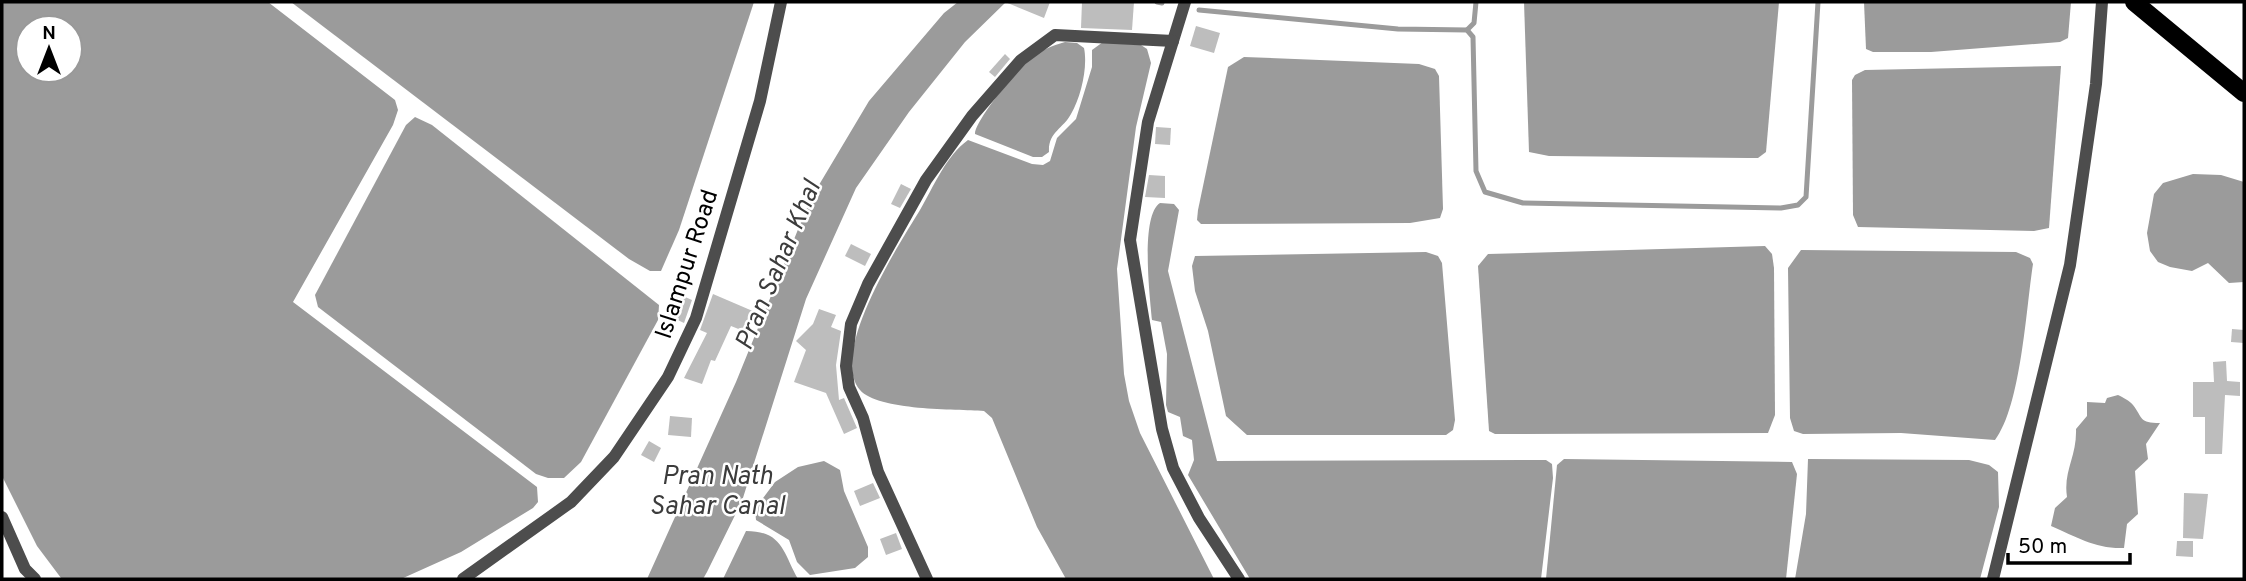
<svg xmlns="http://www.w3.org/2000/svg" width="2246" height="581" viewBox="0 0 2246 581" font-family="Overpass,sans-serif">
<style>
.water{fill:#9b9b9b;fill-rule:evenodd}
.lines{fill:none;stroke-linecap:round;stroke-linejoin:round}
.stream{stroke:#9b9b9b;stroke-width:5}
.building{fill:#bdbdbd}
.minor{stroke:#4d4d4d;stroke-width:12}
.major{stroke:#000;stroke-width:18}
.labels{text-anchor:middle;stroke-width:5;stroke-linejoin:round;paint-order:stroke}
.street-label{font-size:24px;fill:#000;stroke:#fff}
.water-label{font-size:26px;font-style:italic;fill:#3c3c3c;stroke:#fff}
</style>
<rect width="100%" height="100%" fill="#fff"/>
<!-- water -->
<g class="water">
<path d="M2,2H268L395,100L398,110L393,125L293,302L537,487L538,502L533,508L461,552L401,579L61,578L37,546L2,476ZM28,28H70V70H28Z"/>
<polygon points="291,2 754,2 679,230 661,271 650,271 629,259"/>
<polygon points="958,2 1006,2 965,42 909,112 856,188 806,299 742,501 707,572 703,579 647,579 736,382 810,200 869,101 944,13"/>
<polygon points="1524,2 1779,2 1766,152 1758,158 1748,158 1549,156 1529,152"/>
<polygon points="1864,2 2071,2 2068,38 2060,42 1931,52 1873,52 1866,49"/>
<path d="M1065,42L1077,43L1084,48C1088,67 1081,97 1071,114C1063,129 1048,132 1049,152L1042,157H1033L975,134C974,122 1018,68 1030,59C1040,50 1052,46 1065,42Z"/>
<path d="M1103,42L1141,45L1147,49L1151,63L1136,127L1117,269L1124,374L1129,401L1140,433L1214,579H1066L1037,527L992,418L984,411C956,409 878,411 860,390C828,353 900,243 920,210C934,186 946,156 968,140L1032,164L1043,165L1050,161L1057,138L1076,119L1092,67V50Z"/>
<polygon points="1244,57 1419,64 1435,69 1439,76 1443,209 1440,218 1410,223 1201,224 1197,220 1198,210 1228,67"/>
<polygon points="2061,66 2049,228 2034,231 1858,227 1853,215 1852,80 1855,75 1865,70"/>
<polygon points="415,117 432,125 659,305 658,320 581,462 564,478 548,478 536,474 318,307 315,295 406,125"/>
<polygon points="2193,174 2221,175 2244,182 2244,282 2229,283 2208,263 2192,271 2170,267 2158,262 2150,251 2147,233 2154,194 2163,183"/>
<path d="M1160,203L1174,204L1179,210L1168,271L1217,461L1546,460L1552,464L1553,478L1541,579H1250L1188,475L1194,460L1192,440L1183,436L1180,417L1168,412L1166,405L1167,354L1161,322L1152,320C1150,297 1140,216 1160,203Z"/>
<polygon points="1765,246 1772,254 1774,268 1775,415 1768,433 1495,434 1489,431 1478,266 1488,254"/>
<path d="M1801,250L2016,252L2030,258L2033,264C2026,309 2021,406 1995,440L1901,433L1803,434L1794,431L1790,418L1788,268Z"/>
<polygon points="1426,252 1438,256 1442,263 1455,420 1453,430 1446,435 1247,435 1226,416 1208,331 1195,291 1192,266 1195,256"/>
<path d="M2118,395C2122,397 2130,401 2133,405C2143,418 2139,423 2160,423L2146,444L2148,459L2135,471L2138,514L2127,524L2124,548C2095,549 2077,537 2051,526L2055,508L2067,497C2063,471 2077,457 2076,429L2087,416V402L2105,403L2107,398Z"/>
<polygon points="1564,459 1792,462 1797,474 1786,579 1546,579 1557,465"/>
<polygon points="1808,459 1969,460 1989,465 1998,472 1999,507 1980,579 1795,579 1806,514"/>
<polygon points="824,461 840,470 844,491 868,547 868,557 855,568 810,575 797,562 789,540 756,520 755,509 775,482 798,467"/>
<path d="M746,531C783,531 783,553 798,579H723Z"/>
</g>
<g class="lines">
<!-- stream -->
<g class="stream">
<polyline points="1157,2 1162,3"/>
<polyline points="1199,10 1398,29 1467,30 1473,37 1476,171 1485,192 1523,203 1781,208 1798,205 1806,197 1818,2"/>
<polyline points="1467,30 1474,23 1476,2"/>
</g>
</g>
<!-- building -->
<g class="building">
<polygon points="1005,2 1050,2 1044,18"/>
<polygon points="1082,2 1134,2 1132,30 1081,28"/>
<polygon points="1196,26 1220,33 1214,53 1190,46"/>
<polygon points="1005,54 1010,59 995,77 989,72"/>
<polygon points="1156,127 1171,128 1170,145 1155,144"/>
<polygon points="1149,175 1165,176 1165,198 1145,197"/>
<polygon points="901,184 911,189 900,208 891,204"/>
<polygon points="851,244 871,254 865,266 845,256"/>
<polygon points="676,293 692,300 684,323 667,315"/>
<polygon points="713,294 755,312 746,332 731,326 715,361 711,360 702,384 684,378 707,333 700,330"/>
<polygon points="819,309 836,315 831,327 841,331 836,365 839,400 844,398 857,428 844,434 826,393 794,382 806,350 796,341 813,324"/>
<polygon points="2232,329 2244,330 2244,343 2231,342"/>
<polygon points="2226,361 2227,381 2240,382 2240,396 2225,395 2222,454 2205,454 2205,417 2193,417 2193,382 2214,382 2213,362"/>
<polygon points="670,416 692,418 691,437 668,435"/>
<polygon points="649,441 661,448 654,462 641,455"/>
<polygon points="873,483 880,498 860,506 854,491"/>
<polygon points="2184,493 2208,494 2203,539 2183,538"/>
<polygon points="896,533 902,549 886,555 880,539"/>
<polygon points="2177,541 2193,541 2193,557 2176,556"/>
</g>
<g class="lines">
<!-- minor -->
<g class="minor">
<polyline points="1185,2 1148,122 1130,240 1162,429 1173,468 1199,518 1239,579"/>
<polyline points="2,517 25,569 35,579"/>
<polyline points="463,579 571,502 614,457 668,377 696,318 760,101 781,2"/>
<polyline points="927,579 878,472 863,418 849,387 846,366 851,324 868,284 926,180 972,116 1021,60 1055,35 1173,41"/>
<polyline points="1993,579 2070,265 2096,84 2102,2"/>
</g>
<!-- major -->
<polyline class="major" points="2134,2 2244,93"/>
</g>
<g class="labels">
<!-- street labels -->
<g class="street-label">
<text transform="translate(686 264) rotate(-72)" y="8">Islampur Road</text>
</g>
<!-- water labels -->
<g class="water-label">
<text transform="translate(777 265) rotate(-67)" y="9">Pran Sahar Khal</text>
<text x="717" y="484">Pran Nath<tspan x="717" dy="30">Sahar Canal</tspan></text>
</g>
</g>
<!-- border -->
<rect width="2246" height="581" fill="none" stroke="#000000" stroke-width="7"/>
<!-- north arrow -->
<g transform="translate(49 49)"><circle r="33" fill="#ffffff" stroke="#999999" stroke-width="2"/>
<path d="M0-5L12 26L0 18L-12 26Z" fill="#000000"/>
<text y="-10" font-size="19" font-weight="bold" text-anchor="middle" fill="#000000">N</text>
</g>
<!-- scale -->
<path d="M2008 553v10h122v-10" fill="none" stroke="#000000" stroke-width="3.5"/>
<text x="2018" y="553" font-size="21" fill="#000000" stroke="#ffffff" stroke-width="5" paint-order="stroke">50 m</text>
</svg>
